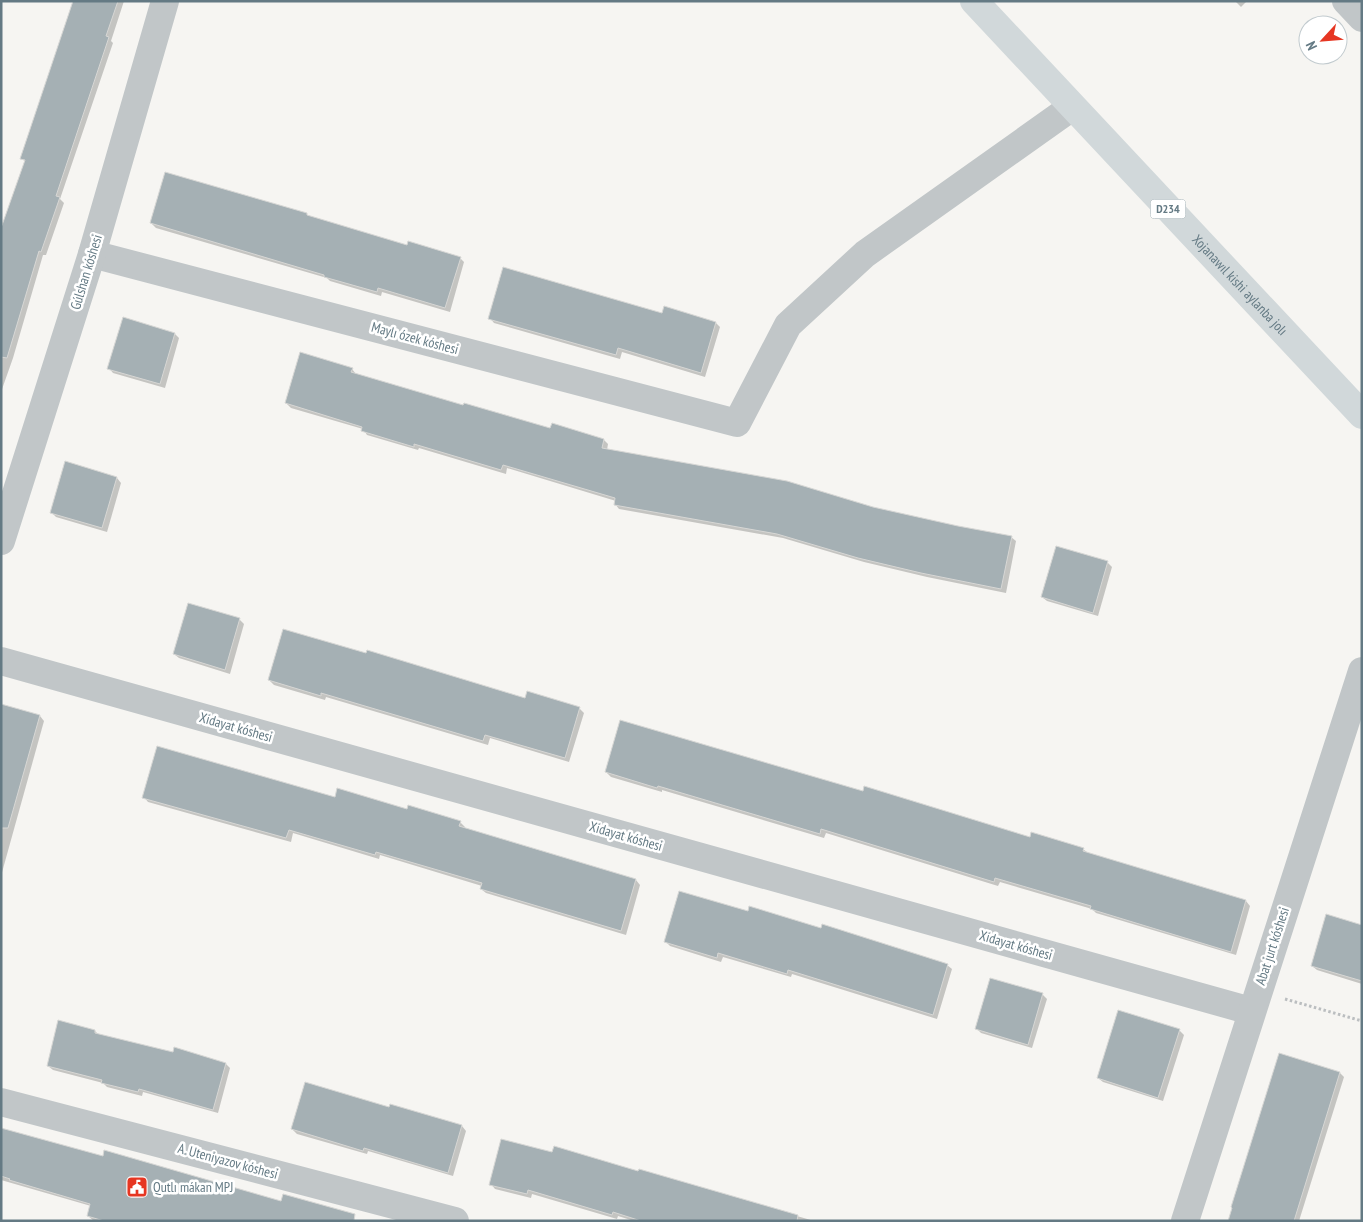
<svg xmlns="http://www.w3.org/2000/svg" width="1363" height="1222" viewBox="0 0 1363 1222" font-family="'PT Sans Narrow',sans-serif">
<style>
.shadow{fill:#0003}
.building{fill:#a5b0b4;stroke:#d7d7d5}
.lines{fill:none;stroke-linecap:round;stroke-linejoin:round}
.path{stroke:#bbbec0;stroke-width:3;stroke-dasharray:2.5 2.5;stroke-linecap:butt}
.minor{stroke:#c1c6c8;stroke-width:28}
.major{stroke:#d1d8da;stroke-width:28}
.labels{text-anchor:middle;stroke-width:5;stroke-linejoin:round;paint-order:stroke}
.shield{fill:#fff;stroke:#92a2a9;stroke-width:1}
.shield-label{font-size:12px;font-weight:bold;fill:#647a84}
.street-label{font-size:14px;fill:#647a84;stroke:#fff}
.poi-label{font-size:14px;fill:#647a84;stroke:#fff;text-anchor:start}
</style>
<rect width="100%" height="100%" fill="#f6f5f2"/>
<!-- shadow -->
<g class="shadow">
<polygon points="75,1 124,1 111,41 113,43 60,199 64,203 46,255 43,255 13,358 1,392 1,232 25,162 22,158"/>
<polygon points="1235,1 1247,1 1241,7"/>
<polygon points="306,214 309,217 408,247 460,258 464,262 450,312 382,292 381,296 330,281 327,278 156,228 151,223"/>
<polygon points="665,308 716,323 720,327 705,377 622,352 620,359 494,323 490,318 663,314"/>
<polygon points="175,334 179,338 165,388 113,373 109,368"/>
<polygon points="352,369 356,374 464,407 551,430 604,440 608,444 607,450 957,528 1011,537 1016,541 1006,593 927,577 864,562 783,538 619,509 615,504 616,501 507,468 506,474 419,448 418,450 367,435 363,429 291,408 286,403"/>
<polygon points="66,463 117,478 121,483 107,532 56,517 51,512"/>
<polygon points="1107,562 1112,567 1098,616 1047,601 1042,597"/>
<polygon points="189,604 240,620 244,624 230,674 179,658 174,654"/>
<polygon points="269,680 526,699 579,708 584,713 569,762 490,738 488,745 326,697 325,700 274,685"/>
<polygon points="1,705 40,716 44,721 1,876"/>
<polygon points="606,772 864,792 1031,838 1083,849 1088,853 1246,901 1250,906 1236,955 1096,913 1092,909 1000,882 998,886 826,833 824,838 662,790 662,792 611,777"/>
<polygon points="144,797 336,798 408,811 460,822 465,827 464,829 636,880 640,885 626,935 486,893 481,889 482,886 380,855 379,859 293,833 291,842 148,802"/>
<polygon points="749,913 947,965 952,969 937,1019 792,974 791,977 723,957 721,962 670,946 666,942"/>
<polygon points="1362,926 1362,984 1317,970 1312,966"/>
<polygon points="1042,994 1047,999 1032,1048 981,1033 977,1029"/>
<polygon points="1179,1030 1184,1035 1163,1101 1103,1082 1098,1078"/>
<polygon points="95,1031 99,1035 174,1054 226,1064 230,1068 218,1113 143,1092 142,1096 107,1087 103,1083 53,1070 48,1066"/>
<polygon points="1280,1054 1340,1073 1344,1077 1299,1221 1229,1221"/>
<polygon points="390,1108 462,1126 466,1131 453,1176 368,1151 367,1154 297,1134 292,1129"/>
<polygon points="1,1129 104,1157 355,1221 94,1221 88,1216 91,1206 1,1180"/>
<polygon points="640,1170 814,1221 634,1221 618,1216 617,1219 532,1194 531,1198 495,1189 491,1184 639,1173"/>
</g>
<!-- building -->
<g class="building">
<polygon points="73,1 118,1 106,36 109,37 56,196 60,197 41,252 39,251 7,358 1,357 1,228 25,160 20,159"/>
<polygon points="165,172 307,213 307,215 407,245 408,241 461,257 445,308 378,288 377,292 324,277 324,275 150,223"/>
<polygon points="503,267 662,313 664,306 716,322 701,373 618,348 616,355 488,319"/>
<polygon points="123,317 175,333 160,384 107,369"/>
<polygon points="300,352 353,368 351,372 463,405 464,403 550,428 552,423 604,439 602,448 787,481 873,507 958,526 1012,536 1001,589 921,573 858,558 777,534 614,505 615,498 503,465 501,470 414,444 414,447 361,431 362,427 285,403"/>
<polygon points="65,461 117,477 102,528 50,513"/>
<polygon points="1056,546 1108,561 1093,613 1041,597"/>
<polygon points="188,603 240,618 225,670 173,654"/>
<polygon points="283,629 366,653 367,650 525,698 527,691 580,707 565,758 485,735 483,741 321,693 321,696 268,680"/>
<polygon points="1,704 40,715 8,828 1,828"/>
<polygon points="620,720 863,791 864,786 1030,837 1031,832 1084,848 1083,851 1246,900 1231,952 1090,909 1091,906 995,878 994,882 821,829 820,834 658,786 657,788 605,772"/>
<polygon points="157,746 335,797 337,788 407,809 408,805 461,821 459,826 636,879 621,931 480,889 482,883 376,852 375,855 289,830 286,838 142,798"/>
<polygon points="679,891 748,911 749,906 821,928 822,924 948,964 933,1015 788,970 787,974 718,953 717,958 664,942"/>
<polygon points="1326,914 1362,925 1362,981 1311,966"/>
<polygon points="990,978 1043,993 1028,1045 975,1029"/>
<polygon points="1118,1010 1180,1029 1158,1098 1097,1078"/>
<polygon points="58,1020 95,1030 95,1033 173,1052 174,1047 226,1063 213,1110 139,1089 138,1092 101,1083 102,1080 47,1066"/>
<polygon points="1279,1053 1340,1072 1294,1221 1228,1221 1232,1208 1231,1207"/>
<polygon points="305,1082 389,1107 390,1104 462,1125 448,1173 364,1148 363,1151 291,1129"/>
<polygon points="1,1128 103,1156 104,1150 281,1201 283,1194 355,1214 354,1221 104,1221 87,1216 90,1204 9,1180 10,1179 1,1176"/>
<polygon points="501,1139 552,1152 554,1146 638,1171 639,1169 798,1215 797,1221 641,1221 613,1212 612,1215 528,1190 527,1194 489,1185"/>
</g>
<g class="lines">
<!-- path -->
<polyline class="path" points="1285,999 1362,1021"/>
<!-- minor -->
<g class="minor">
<polyline points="1346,1 1362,18"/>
<polyline points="92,254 737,423 788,325 865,254 1072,107"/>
<polyline points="1,541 92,254 165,1"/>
<polyline points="1,661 1251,1011"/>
<polyline points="1,1102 455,1221"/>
<polyline points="1185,1221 1362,671"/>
</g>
<!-- major -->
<path class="major" id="s1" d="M974,1L1362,415"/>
</g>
<!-- icons -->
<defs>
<g id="civic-square" transform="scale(1.125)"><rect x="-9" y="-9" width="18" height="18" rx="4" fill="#e63622" stroke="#fff"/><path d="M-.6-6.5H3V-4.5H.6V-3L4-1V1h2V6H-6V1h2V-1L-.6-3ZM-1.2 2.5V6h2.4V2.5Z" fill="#fff"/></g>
</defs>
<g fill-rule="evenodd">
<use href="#civic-square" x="137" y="1187"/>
</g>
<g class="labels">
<!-- shield labels -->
<rect class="shield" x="1150.5" y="199.5" width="35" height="19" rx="4"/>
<g class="shield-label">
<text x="1168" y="213">D234</text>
</g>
<!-- street labels -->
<g class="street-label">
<text transform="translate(86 272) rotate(-73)" y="5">Gúlshan kóshesi</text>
<text dy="5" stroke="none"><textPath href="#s1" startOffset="389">Xojanawıl kishi aylanba jolı</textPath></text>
<text transform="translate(415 338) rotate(15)" y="5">Maylı ózek kóshesi</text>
<text transform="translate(236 727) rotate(16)" y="5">Xidayat kóshesi</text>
<text transform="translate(626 836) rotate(16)" y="5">Xidayat kóshesi</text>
<text transform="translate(1016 945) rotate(16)" y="5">Xidayat kóshesi</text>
<text transform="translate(1272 946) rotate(-72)" y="5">Abat jurt kóshesi</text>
<text transform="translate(228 1161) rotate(15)" y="5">A. Uteniyazov kóshesi</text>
</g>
<!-- poi labels -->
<g class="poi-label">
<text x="153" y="1192">Qutlı mákan MPJ</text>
</g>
</g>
<!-- border -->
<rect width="1363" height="1222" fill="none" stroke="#647a84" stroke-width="5"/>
<!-- north arrow -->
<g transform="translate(1323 40) rotate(244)"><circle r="24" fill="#ffffff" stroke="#c1cace"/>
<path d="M0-4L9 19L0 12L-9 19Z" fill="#e63622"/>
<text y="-8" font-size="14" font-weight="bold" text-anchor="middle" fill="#647a84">N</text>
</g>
</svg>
